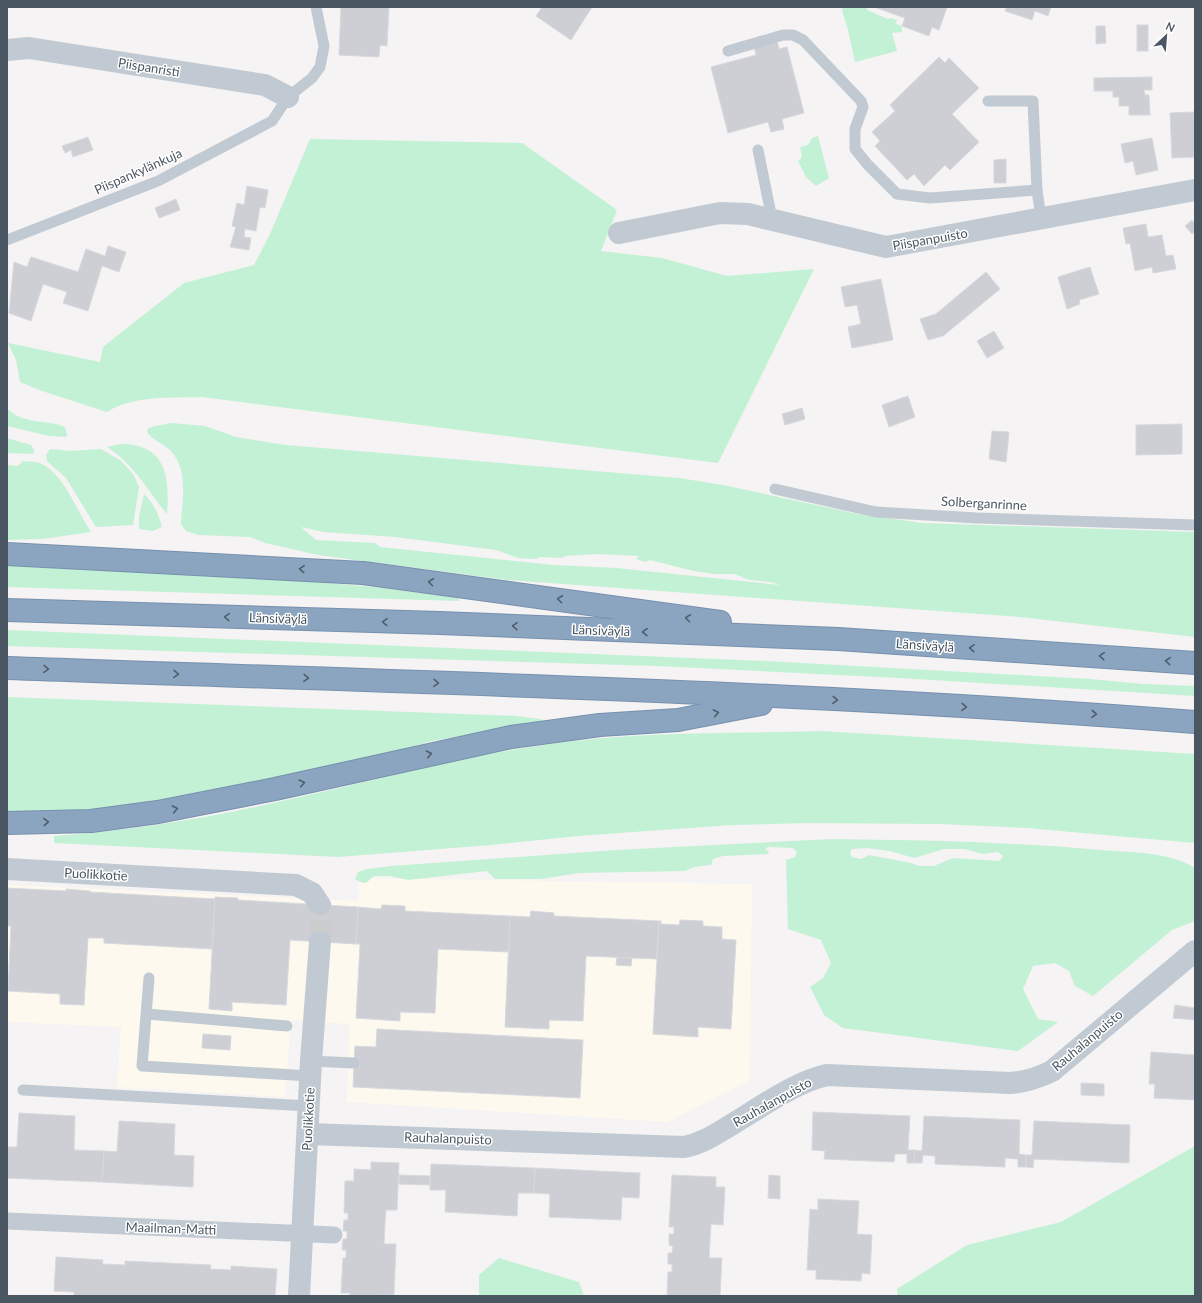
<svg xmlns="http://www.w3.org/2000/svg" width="1202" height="1303" viewBox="0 0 1202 1303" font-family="Lato,sans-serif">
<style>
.commercial{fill:#fdf9ef}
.green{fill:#c3f1d5;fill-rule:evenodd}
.building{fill:#cdcfd5;stroke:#d7d9de}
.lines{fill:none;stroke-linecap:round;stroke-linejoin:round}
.minor-tunnel{stroke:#caccce;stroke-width:22;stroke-dasharray:22 11;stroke-linecap:butt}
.motorway-casing{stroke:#7690ad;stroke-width:24}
.service{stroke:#c1cad2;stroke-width:11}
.pedestrian{stroke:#c1cad2;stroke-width:17}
.minor{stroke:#c1cad2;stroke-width:22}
.motorway{stroke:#8ba5c1;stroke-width:22}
.oneway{stroke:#505e6b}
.labels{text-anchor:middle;stroke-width:3;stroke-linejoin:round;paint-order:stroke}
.street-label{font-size:13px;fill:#4a5661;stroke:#fff}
</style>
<rect width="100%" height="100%" fill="#f5f3f3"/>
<!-- commercial -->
<polygon class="commercial" points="359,878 752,884 750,1080 667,1122 347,1102 350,1024 291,1020 285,1097 117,1087 121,1027 7,1022 7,885 358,901"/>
<!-- green -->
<g class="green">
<polygon points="843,7 867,7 867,10 888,19 891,18 897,20 896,24 902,26 902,32 892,33 897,51 855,62 848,30 842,11"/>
<polygon points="818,136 829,178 816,186 806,177 798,161 802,157 800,147 808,145 812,138"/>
<path d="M310,139L522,143L617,210L601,251L662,258L727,276L814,269L718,463L202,397C172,398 133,395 107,412L39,390L20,382L16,360L8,343L100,362L103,347L184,283L254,265L270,234Z"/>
<path d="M7,408C22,425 46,419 65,427L67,435L66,437L49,436L7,426Z"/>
<path d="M172,423L205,426L236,437L286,445L679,478L723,485L858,514L922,523L1195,532V637L1020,617L508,580L318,555L265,543L251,537L198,535L186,531L181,524C182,500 189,471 171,451C164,444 152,440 147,432L148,428L155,426ZM301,527L323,532L395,537L496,550L518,558L536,559L540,557L562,558L566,556L597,554L639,556L636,559L645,562L650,560L694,571L714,574H735L749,580L771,582L780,585L616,568L554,565L380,547L375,543L316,540Z"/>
<polygon points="7,438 31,445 34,450 33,454 7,453"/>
<path d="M121,444C166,444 170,477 167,514C147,490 134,464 107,447Z"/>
<polygon points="50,449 70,451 101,449 120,460 133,474 139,487 133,525 96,527 66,478 47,461 46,455"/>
<path d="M23,461C28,462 35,461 39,463C64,472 77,512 91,532L43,539L7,540V465L18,466Z"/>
<path d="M144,494C153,502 159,515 162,527L153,531L139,529V516Z"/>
<polygon points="7,564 290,580 386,588 459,598 459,601 7,587"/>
<polygon points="7,630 766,661 1091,679 1143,684 1195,686 1195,696 899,678 658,666 7,646"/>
<polygon points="7,697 515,716 541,719 544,722 432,741 370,758 247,786 150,804 69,813 7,815"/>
<path d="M822,731L1195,754V843L1027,828L939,824L808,823L731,825L578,836L491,845L338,857L54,843V836C130,831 209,818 282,801C365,783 446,760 530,747C626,731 725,734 822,731Z"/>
<path d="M832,839C922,840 1012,842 1101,850C1132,853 1168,851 1195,868V921L1172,930L1093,996L1075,986L1069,971L1055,963L1033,966L1023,989L1038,1019L1058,1022L1018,1051L843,1028L824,1015L810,987L823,978L831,963L821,940L788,929L786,860L795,857L797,852L793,848L768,847L765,849L769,852L768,854L723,856L713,859L711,865L694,867L685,871L579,873L541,879H495L487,871L408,880L390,876H374L366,883L360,882L355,879L358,872L367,869L391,866L616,850ZM867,848L890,851L914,858L944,849H965L983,854L998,852L1003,856L1000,861L953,858L934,866H919L911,863L869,855L861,859L852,857L850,853L852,849Z"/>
<polygon points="1195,1146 1195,1296 898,1296 897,1289 967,1245 1061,1222"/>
<polygon points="499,1258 579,1282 584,1296 479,1296 479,1275"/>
</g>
<!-- building -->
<g class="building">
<polygon points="341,7 389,7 387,46 380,45 379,57 339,55"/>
<polygon points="542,7 592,7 571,40 536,16"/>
<polygon points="874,7 947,7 939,30 932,27 929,36 902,26 905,18"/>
<polygon points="1007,7 1051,7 1048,16 1035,11 1032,20 1005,11"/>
<rect x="1137" y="25" width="11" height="26"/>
<polygon points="1096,26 1105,26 1106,43 1096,44"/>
<polygon points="777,41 779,49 787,47 804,113 782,119 784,129 771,132 768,122 728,133 711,67 756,55 754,47"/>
<polygon points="939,57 945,63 949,58 979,88 952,114 979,142 950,170 945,165 924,186 914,174 907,180 875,146 880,141 872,132 895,111 890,105"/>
<polygon points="1152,77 1152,90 1144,90 1145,95 1149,95 1150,115 1129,115 1129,106 1119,106 1119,97 1113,97 1113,91 1094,91 1094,78"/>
<polygon points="1195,112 1195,157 1172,158 1170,113"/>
<polygon points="88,137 93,150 73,157 71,150 65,153 62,146"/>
<polygon points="1152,138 1158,170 1136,175 1133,161 1125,163 1121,144"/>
<polygon points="1006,159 1006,183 994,183 994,160"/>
<polygon points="247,186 268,190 265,208 260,207 256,231 245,229 244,237 251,238 249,250 230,247 236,227 232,226 237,203 244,205"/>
<polygon points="176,199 180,210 159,218 155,208"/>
<polygon points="1192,220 1195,224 1195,232 1192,234 1185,226"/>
<polygon points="1146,224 1148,237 1162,235 1166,256 1173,255 1176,269 1153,273 1152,267 1135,271 1130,243 1126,244 1123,228"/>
<polygon points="108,246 126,252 119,272 102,266 88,311 63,303 67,292 43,284 31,321 9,313 14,262 27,267 31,257 78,272 86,249 105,256"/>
<polygon points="1090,267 1099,294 1079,300 1080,304 1067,309 1058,277"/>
<polygon points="986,272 1000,289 943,336 928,340 920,319 936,314"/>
<polygon points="881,279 893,340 852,348 848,327 861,324 857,305 845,307 841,287"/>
<polygon points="994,331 1004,348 987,358 977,341"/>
<polygon points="908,396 915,417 889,427 882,405"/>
<polygon points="802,408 805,419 785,425 782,414"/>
<polygon points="1182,424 1182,454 1136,455 1136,425"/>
<polygon points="992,431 1009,432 1006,462 989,459"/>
<polygon points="7,888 66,891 66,889 90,891 90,892 215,899 212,949 104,943 104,938 88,938 84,1005 60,1004 60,994 8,991 11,926 7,926"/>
<polygon points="215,897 238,898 238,900 358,907 356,944 290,940 286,1005 232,1002 232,1011 209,1009"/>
<polygon points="382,905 405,906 405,911 510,916 509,952 438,949 435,1013 400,1012 400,1021 356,1018 360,944 356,944 358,907 381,909"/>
<polygon points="531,911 554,913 554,916 659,921 657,959 586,956 583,1021 549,1020 549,1029 505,1027 510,916 530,917"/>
<polygon points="680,920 703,921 703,926 722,927 722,939 736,940 731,1029 698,1027 698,1037 653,1034 659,921 661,921 661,924 679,925"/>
<polygon points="617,957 632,958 631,966 616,965"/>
<polygon points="1175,1005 1195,1008 1195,1020 1173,1018"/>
<polygon points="377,1029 583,1040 580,1098 353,1087 355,1046 376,1047"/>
<polygon points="203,1034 231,1036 230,1050 202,1048"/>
<polygon points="1151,1052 1195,1055 1195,1100 1154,1098 1155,1084 1149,1084"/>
<polygon points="1081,1083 1104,1084 1104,1096 1081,1095"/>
<polygon points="813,1112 910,1116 908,1150 915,1150 914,1163 907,1163 907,1154 895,1154 894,1162 824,1159 825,1151 812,1150"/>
<polygon points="19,1113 75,1116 74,1150 104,1151 102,1182 7,1178 7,1147 17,1147"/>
<polygon points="924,1116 1020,1120 1019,1154 1026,1155 1026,1167 1018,1167 1018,1159 1005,1158 1005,1167 935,1164 935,1156 923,1155 922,1163 914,1163 915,1150 922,1151"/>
<polygon points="119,1121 175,1124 174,1155 194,1156 193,1187 102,1182 104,1151 117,1152"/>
<polygon points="1034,1121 1130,1125 1129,1163 1034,1159 1033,1168 1026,1167 1026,1155 1032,1155"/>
<polygon points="371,1162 399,1163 397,1210 386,1210 385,1223 384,1244 396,1244 394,1295 350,1296 350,1293 341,1293 343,1258 346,1258 346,1250 342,1250 343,1239 347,1239 347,1231 343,1231 344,1220 348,1220 348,1213 344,1213 345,1181 354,1181 354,1169 371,1170"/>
<polygon points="431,1164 535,1168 534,1193 518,1193 517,1216 445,1212 446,1190 430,1190"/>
<polygon points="535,1168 640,1173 639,1198 622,1197 621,1220 549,1217 550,1194 534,1193"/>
<polygon points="399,1175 430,1176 430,1185 399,1184"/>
<polygon points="672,1175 716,1177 716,1187 725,1187 723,1225 711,1224 709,1258 722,1258 720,1296 667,1296 668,1272 672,1272 672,1264 668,1264 668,1253 672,1253 673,1246 669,1245 669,1234 674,1234 674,1227 669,1227"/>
<polygon points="769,1175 780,1176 780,1199 768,1198"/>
<polygon points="818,1199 859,1201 857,1234 872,1235 870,1274 862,1273 861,1281 816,1279 816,1270 807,1270 810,1209 818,1210"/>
<polygon points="56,1257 103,1260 102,1264 125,1265 125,1261 211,1265 210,1269 231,1270 231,1266 277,1269 275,1296 74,1296 74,1292 54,1291"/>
</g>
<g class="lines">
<!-- minor-tunnel -->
<polyline class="minor-tunnel" points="320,942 322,912 320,905"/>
<!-- motorway casing -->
<g class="motorway-casing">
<g id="motorway">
<polyline points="7,554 363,573 720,622"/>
<polyline points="7,610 440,623 838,639 1195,663"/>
<path d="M7,668C403,682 800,691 1195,722"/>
<polyline points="7,823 91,821 158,812 275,789 511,737 600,725 678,720 761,704"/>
</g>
</g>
<!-- service -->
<g class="service">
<polyline points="728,51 783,35 793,35 803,40 861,101 863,107 855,129 855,149 868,165 897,194 930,198 1037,190"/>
<polyline points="988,101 1033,101 1037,190 1041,218"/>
<polyline points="758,150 772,219"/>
<polyline points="7,240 158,181 272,121 288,97 312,78 320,67 324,46 316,7"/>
<polyline points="775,489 876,512 977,518 1195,525"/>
<polyline points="149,978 142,1066 311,1076"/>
<polyline points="147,1014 287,1026"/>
<polyline points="311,1061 354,1063"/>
<polyline points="23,1090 309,1106"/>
</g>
<!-- pedestrian -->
<polyline class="pedestrian" points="7,1221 334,1235"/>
<!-- minor -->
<g class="minor">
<polyline points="7,50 29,48 265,85 288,97"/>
<polyline points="619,233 720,213 748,214 886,247 1195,190"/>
<polyline points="7,869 296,885 312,893 320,905"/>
<path d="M308,1134L684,1147C700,1144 713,1136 726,1128C757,1110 792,1083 827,1075L1010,1083C1026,1082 1038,1078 1052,1071L1195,951"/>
<polyline points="299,1296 311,1061 320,942"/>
</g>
<!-- motorway -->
<use href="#motorway" class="motorway"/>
</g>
<!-- one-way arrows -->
<defs><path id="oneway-chevron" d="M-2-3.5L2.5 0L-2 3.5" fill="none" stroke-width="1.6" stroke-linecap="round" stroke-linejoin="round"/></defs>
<g class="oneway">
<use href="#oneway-chevron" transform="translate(302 569) rotate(-177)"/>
<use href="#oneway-chevron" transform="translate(431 582) rotate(-172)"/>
<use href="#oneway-chevron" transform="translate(560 599) rotate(-172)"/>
<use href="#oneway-chevron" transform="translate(227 617) rotate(-178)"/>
<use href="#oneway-chevron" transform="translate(688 618) rotate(-172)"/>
<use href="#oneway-chevron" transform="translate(385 622) rotate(-178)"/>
<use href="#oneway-chevron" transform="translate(515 626) rotate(-178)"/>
<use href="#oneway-chevron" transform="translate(645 632) rotate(-178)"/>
<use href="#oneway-chevron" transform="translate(972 648) rotate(-176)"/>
<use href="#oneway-chevron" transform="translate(1102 656) rotate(-176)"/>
<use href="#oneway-chevron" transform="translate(1168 661) rotate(-175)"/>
<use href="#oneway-chevron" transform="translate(46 669) rotate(2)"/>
<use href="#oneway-chevron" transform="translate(176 674) rotate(2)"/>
<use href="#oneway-chevron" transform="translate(306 678) rotate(2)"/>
<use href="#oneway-chevron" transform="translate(436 683) rotate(2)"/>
<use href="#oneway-chevron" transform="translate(835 700) rotate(3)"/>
<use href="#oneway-chevron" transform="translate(964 707) rotate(3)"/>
<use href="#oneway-chevron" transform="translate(716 713) rotate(-11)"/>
<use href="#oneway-chevron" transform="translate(1094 714) rotate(3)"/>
<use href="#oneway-chevron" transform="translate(429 754) rotate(-12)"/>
<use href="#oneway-chevron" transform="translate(302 783) rotate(-13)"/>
<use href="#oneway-chevron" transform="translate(175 809) rotate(-11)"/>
<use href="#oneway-chevron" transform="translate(46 822) rotate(-2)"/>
</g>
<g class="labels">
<!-- street labels -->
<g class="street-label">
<text transform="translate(149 67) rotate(9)" y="5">Piispanristi</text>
<text transform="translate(138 171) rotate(-24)" y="5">Piispankylänkuja</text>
<text transform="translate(930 239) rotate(-10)" y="5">Piispanpuisto</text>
<text transform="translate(984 503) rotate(3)" y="5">Solberganrinne</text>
<text transform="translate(278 618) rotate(2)" y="5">Länsiväylä</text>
<text transform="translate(601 630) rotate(2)" y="5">Länsiväylä</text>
<text transform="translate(925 645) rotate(4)" y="5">Länsiväylä</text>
<text transform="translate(96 874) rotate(3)" y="5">Puolikkotie</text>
<text transform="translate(1087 1040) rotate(-40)" y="5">Rauhalanpuisto</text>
<text transform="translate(772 1102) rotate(-29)" y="5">Rauhalanpuisto</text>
<text transform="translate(308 1119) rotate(-87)" y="5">Puolikkotie</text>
<text transform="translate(448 1138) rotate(2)" y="5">Rauhalanpuisto</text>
<text transform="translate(171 1228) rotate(2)" y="5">Maailman-Matti</text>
</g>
</g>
<!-- border -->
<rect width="1202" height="1303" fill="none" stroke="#4a5661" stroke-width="16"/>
<!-- north arrow -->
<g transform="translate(1166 36) rotate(26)" stroke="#ffffff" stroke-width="3" paint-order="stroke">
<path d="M0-3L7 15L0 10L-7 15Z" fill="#4a5661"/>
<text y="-6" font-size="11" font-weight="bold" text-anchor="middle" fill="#4a5661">N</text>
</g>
</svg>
